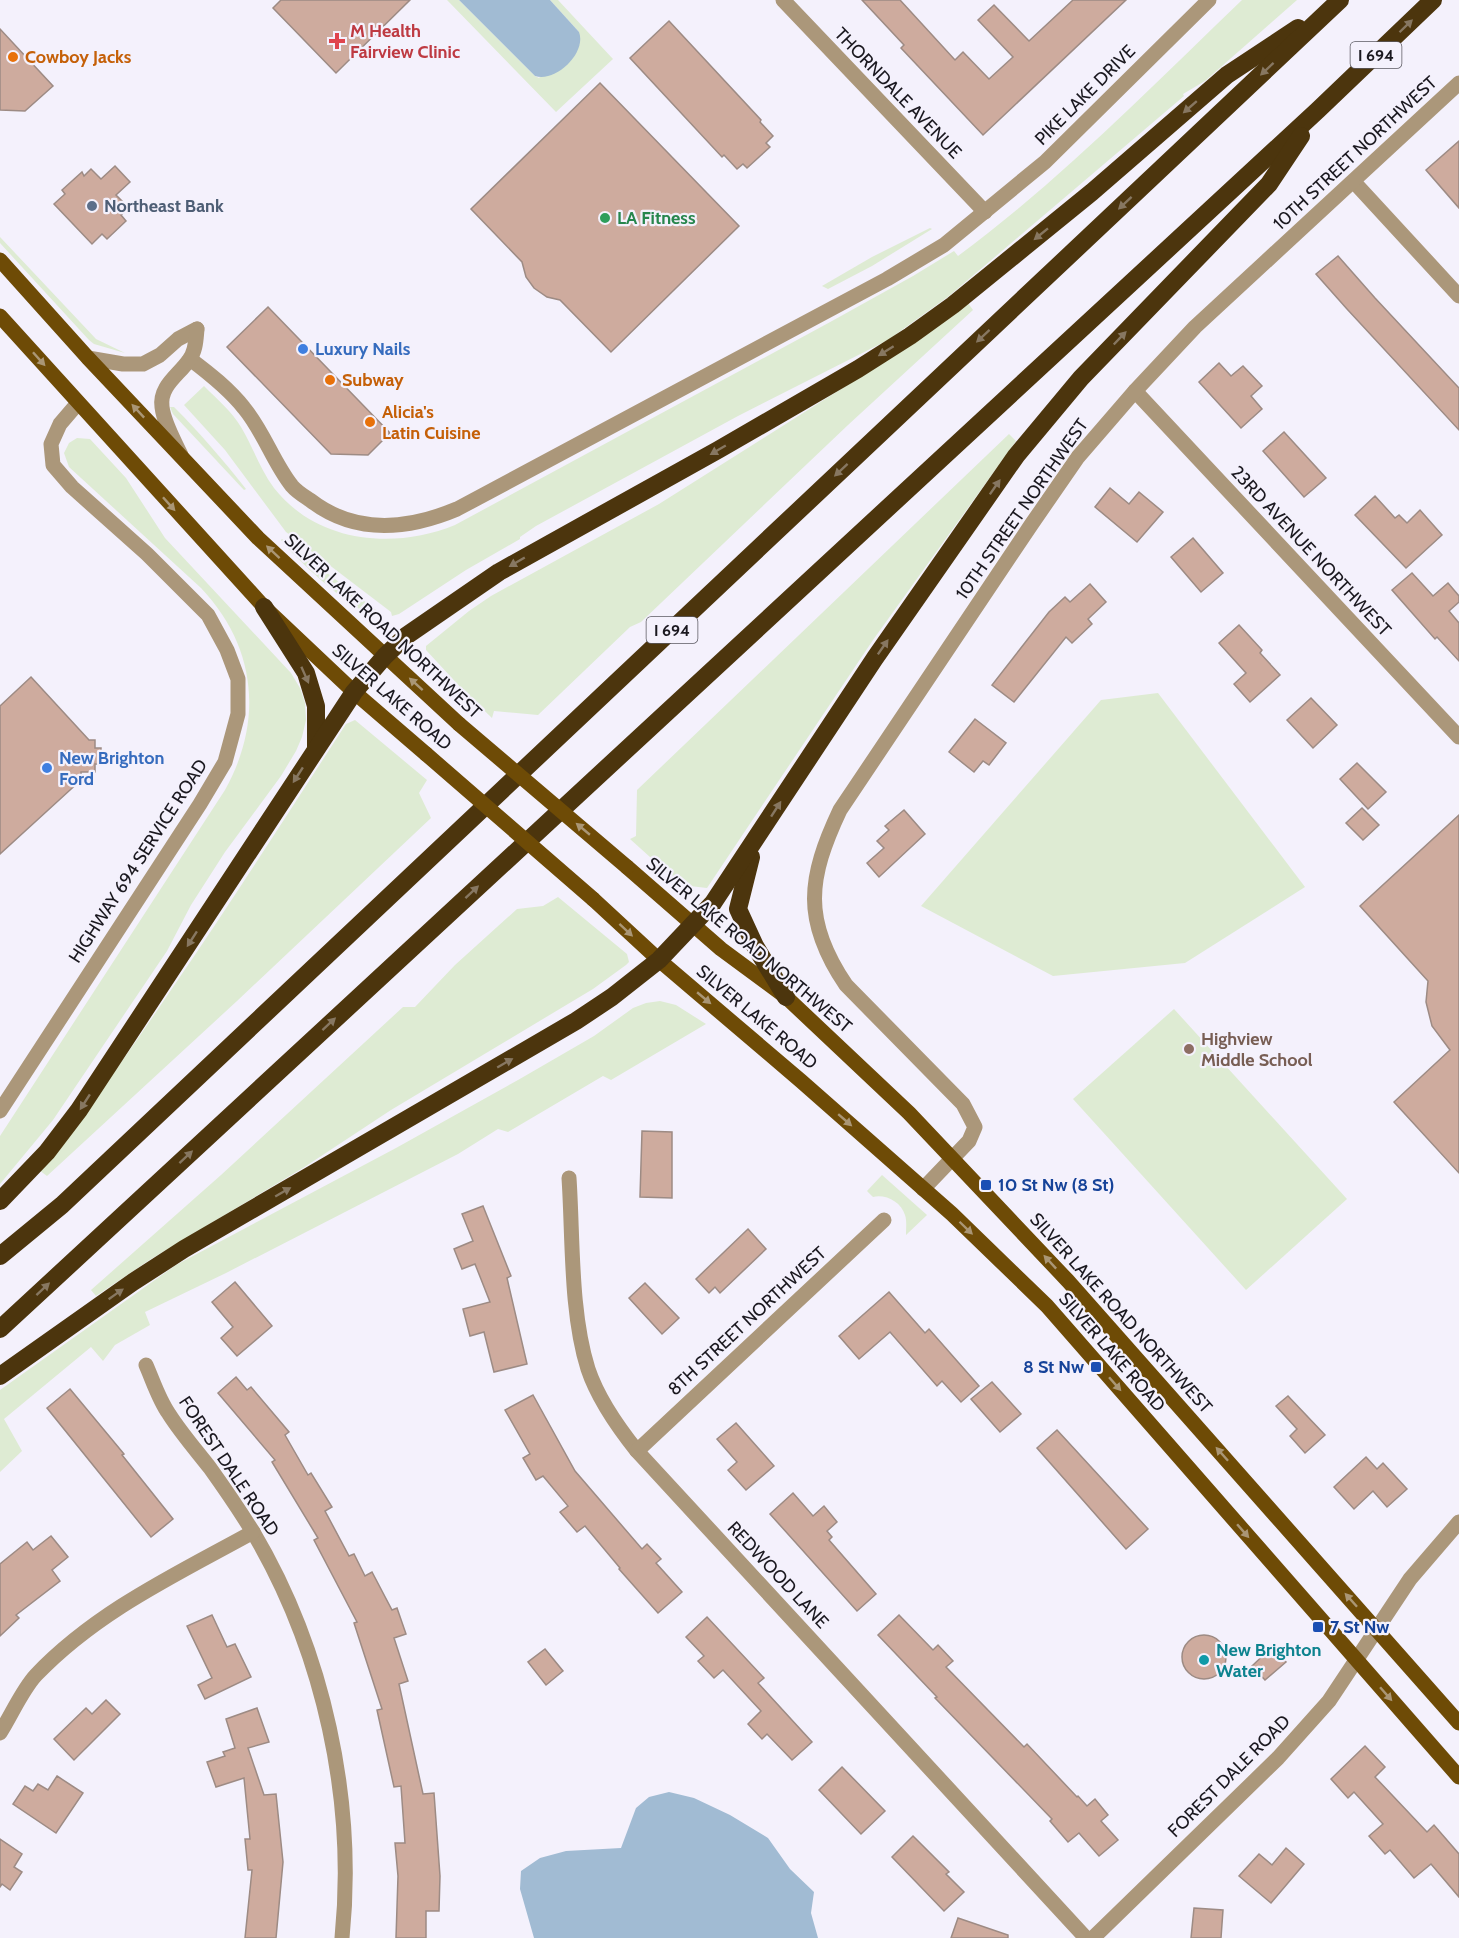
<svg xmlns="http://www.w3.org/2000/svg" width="1459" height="1938" viewBox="0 0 1459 1938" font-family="Cabin,sans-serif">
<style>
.green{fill:#deebd3}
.water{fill:#a1bbd3}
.building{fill:#ceab9e;stroke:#9d8b84;stroke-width:1.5}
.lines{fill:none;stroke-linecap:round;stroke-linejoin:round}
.minor{stroke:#ab977a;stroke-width:15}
.major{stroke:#6e4b06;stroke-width:15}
.highway{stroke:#4c350d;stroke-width:18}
.major-bridge{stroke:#6e4b06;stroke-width:15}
.oneway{fill:#877761}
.oneway2{fill:#aa9675}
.health-dot{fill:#e0444e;stroke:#f4f1fc;stroke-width:2}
.food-dot{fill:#e8710a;stroke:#f4f1fc;stroke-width:2}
.service-dot{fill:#5c6f8a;stroke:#f4f1fc;stroke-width:2}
.leisure-dot{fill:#2e9e5b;stroke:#f4f1fc;stroke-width:2}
.shop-dot{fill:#3f7fe0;stroke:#f4f1fc;stroke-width:2}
.education-dot{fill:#8d6e63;stroke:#f4f1fc;stroke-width:2}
.transit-dot{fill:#1a4fb4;stroke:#f4f1fc;stroke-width:2}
.culture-dot{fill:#0f9aa8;stroke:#f4f1fc;stroke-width:2}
.labels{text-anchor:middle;stroke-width:4.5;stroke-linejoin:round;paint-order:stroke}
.shield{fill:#f4f1fc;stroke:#5b5961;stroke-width:1.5}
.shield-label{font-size:16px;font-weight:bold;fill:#1a181f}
.health-label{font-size:18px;font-weight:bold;fill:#be3a42;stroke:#f4f1fc;text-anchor:start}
.food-label{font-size:18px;font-weight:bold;fill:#c56008;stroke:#f4f1fc;text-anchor:start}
.street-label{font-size:18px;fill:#1a181f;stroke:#f4f1fc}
.service-label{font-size:18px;font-weight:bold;fill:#4e5e75;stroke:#f4f1fc;text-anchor:start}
.leisure-label{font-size:18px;font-weight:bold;fill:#27864d;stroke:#f4f1fc;text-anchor:start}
.shop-label{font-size:18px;font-weight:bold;fill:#366cbe;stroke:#f4f1fc;text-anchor:start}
.education-label{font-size:18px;font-weight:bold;fill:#785e54;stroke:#f4f1fc;text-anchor:start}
.transit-label{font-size:18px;font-weight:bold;fill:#164399;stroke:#f4f1fc;text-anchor:start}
.culture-label{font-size:18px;font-weight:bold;fill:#0d838f;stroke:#f4f1fc;text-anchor:start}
</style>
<rect width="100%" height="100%" fill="#f4f1fc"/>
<!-- green -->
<g class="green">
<polygon points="447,0 459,0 535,76 539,78 579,32 550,0 558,0 613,59 556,112"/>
<path d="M1242,0H1297L1205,81L1183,94L1184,96L949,296L888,340L738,416L536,526L520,537V539L466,570L399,614L392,616L391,612L286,532L225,450L184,405L204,386C217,399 232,412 241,427C253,447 260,469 274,488C317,543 394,550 455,525L832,321L913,276L954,251L958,256C1061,180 1150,88 1242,0Z"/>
<polygon points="930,228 932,229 872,266 828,289 822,286 872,257"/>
<polygon points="0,237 96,339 125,353 94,344 89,340 0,243"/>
<polygon points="968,303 973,310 848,425 641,622 630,627 538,715 494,711 492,718 462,689 426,650 426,646 469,611 491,596 659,504 879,365"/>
<path d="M170,407H174C200,433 223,460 246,489L244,490L173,414Z"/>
<polygon points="1009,434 1016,441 873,640 707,888 681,885 630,839 636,836 637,790"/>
<path d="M77,438L90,439L126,478L165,538L291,673L300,688L305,703L306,720L302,737L296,751L281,776L225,852L191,905L167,951L53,1120L0,1184V1136L225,790C264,720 256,646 201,588L69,467L64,453L69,443Z"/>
<path d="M282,539L384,616C377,615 371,615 365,612C342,601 297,560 281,540Z"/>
<polygon points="1158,693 1305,887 1185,963 1053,976 921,906 1101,700"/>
<path d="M355,720L427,780L419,793L431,818L237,1001L47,1176L39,1170C87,1113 129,1052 171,990C231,903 288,813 346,724Z"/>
<polygon points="558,897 627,954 629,962 626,965 593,989 391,1110 303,1168 151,1259 96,1296 91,1290 221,1175 403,1007 415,1007 455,965 517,909 543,906"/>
<polygon points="660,1001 676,1005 706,1024 611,1080 603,1076 508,1132 498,1129 458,1154 226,1273 145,1312 150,1325 115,1345 103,1361 91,1347 4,1419 22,1451 0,1472 0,1390 176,1265 396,1148 518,1080 594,1036 633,1008 646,1003"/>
<polygon points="1174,1009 1347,1199 1246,1290 1073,1099"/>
<path d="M882,1175L927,1215L906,1235C906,1229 907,1221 905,1215C901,1202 886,1194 873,1197L867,1191Z"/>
</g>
<!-- water -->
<g class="water">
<path d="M459,0H550L579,32C587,53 555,83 535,76Z"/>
<polygon points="669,1792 694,1798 730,1815 768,1838 790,1869 814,1892 811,1913 818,1938 534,1938 520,1889 521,1871 540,1858 566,1851 621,1848 636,1808 649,1797"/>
</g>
<!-- building -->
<g class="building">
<polygon points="281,0 410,0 336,73 273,8"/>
<polygon points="862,0 900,0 955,60 963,52 989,79 1013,57 978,20 994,5 1029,41 1073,0 1126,0 983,135 901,48 904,45"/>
<polygon points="669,21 761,120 760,122 773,136 766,143 770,147 747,168 743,164 737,169 724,155 722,157 630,58"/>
<polygon points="0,29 53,86 25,111 0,110"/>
<polygon points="600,83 739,226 611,352 560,300 547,297 534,288 526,277 522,262 471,209"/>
<polygon points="1459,141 1459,208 1426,170"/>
<polygon points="115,166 130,182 116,195 129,208 121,215 126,221 107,239 102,234 92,244 54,204 65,194 62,190 82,172 84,176 91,169 101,179"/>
<polygon points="1338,256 1375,298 1459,388 1459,430 1347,309 1316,274"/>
<polygon points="268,307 390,433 368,455 331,454 227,347"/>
<polygon points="1219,363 1231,376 1243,366 1262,386 1251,396 1262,409 1241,428 1199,382"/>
<polygon points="1284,432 1326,478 1304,497 1263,451"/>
<polygon points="1110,488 1129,504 1139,492 1163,512 1137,542 1095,507"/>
<polygon points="1375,496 1395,518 1399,515 1407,523 1420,510 1442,535 1406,568 1355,515"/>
<polygon points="1193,538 1223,573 1201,592 1171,557"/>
<polygon points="1412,573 1433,596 1448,583 1459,596 1459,602 1449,611 1459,623 1459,661 1437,637 1435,639 1392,590"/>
<polygon points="1090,584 1106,602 1088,619 1092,624 1072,643 1066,637 1014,702 992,685 1049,612 1065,597 1070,602"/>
<polygon points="1239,625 1262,650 1260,653 1280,675 1250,702 1234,684 1246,673 1219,643"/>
<polygon points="31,677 89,740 95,740 95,748 101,748 101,764 95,764 95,772 81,772 81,780 0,854 0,706"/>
<polygon points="1311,698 1337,725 1313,748 1287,720"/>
<polygon points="975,719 1006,743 989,765 983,761 974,772 949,752"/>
<polygon points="1357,763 1386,792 1368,809 1340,779"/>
<polygon points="1362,808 1379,825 1363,840 1346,823"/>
<polygon points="904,810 925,834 879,877 867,863 884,848 877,841 889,830 885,826"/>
<polygon points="1459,815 1459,1173 1394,1102 1450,1050 1432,1026 1426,1002 1428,981 1360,906"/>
<polygon points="642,1131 672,1132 672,1198 640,1197"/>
<polygon points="483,1206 511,1276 507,1278 527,1364 494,1372 484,1332 470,1336 463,1309 490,1302 475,1264 462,1269 454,1249 473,1241 462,1214"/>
<polygon points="748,1229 766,1249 720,1293 715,1287 709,1293 696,1279"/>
<polygon points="235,1282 272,1326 237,1356 221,1338 233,1327 212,1302"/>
<polygon points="645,1283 679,1318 662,1334 629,1298"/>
<polygon points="889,1292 925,1333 929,1329 979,1386 961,1402 942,1381 937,1386 890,1332 859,1359 839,1336"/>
<polygon points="236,1377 247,1390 251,1387 289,1432 285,1435 308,1475 311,1473 332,1507 325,1511 349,1556 354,1554 365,1576 372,1572 392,1610 397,1608 406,1634 394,1638 408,1681 399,1684 423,1794 434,1793 440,1876 439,1911 426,1911 426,1938 396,1938 398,1876 395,1843 405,1843 401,1786 394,1787 377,1710 382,1709 354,1623 357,1622 314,1540 318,1538 272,1462 275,1460 218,1393"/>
<polygon points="992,1382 1021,1414 1000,1432 971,1399"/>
<polygon points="70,1389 124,1454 122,1455 173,1519 151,1537 47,1408"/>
<polygon points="533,1395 575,1471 642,1549 647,1544 661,1559 656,1563 682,1592 658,1613 619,1569 620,1568 585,1526 577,1532 560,1512 568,1506 543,1476 536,1480 523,1458 530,1454 505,1410"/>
<polygon points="1288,1396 1325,1435 1305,1453 1290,1436 1297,1429 1276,1406"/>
<polygon points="736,1423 774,1466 746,1490 728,1470 737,1462 717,1439"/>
<polygon points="1057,1430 1148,1529 1126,1549 1037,1448"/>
<polygon points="1366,1457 1377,1469 1383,1463 1407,1489 1387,1507 1373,1491 1354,1509 1334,1487"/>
<polygon points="793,1493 813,1516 824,1506 837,1522 827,1531 832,1537 829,1540 876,1594 857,1611 770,1514"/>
<polygon points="51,1536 68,1557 52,1570 60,1581 16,1615 19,1618 0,1636 0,1564 27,1542 33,1550"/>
<polygon points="212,1615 227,1647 235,1644 251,1677 205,1699 198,1685 212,1678 187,1626"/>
<polygon points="899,1615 933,1650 938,1645 953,1661 946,1667 1024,1747 1027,1744 1077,1797 1078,1796 1087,1806 1095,1799 1108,1815 1101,1821 1118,1840 1099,1856 1079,1833 1068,1842 1050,1821 1052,1819 935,1698 937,1697 878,1635"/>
<polygon points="707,1617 764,1678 758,1683 812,1742 792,1760 767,1734 762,1739 748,1724 761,1711 723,1670 714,1678 698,1661 704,1656 686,1637"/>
<circle cx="1204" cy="1657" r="22"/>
<polygon points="1272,1647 1286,1662 1265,1680 1252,1666"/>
<polygon points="545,1649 563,1671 546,1685 528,1662"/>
<polygon points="106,1700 120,1714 74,1760 54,1739 86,1708 92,1714"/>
<polygon points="257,1708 269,1742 248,1748 264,1795 276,1794 283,1862 276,1938 245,1938 252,1870 248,1870 245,1839 250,1839 244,1778 216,1787 207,1762 225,1756 223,1752 235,1748 226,1719"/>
<polygon points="1365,1746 1385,1767 1375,1777 1427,1832 1434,1825 1459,1854 1459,1897 1431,1864 1414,1878 1390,1850 1385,1854 1369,1836 1383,1824 1354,1792 1348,1798 1331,1779"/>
<polygon points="842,1767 885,1811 861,1834 819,1790"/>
<polygon points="57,1776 83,1793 56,1833 13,1804 25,1786 33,1791 38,1784 48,1790"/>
<polygon points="913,1836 949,1872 946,1874 964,1892 944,1911 892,1857"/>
<polygon points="0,1839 22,1854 14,1867 22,1872 10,1890 2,1884 0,1887"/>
<polygon points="1286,1848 1304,1864 1271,1903 1239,1876 1259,1854 1272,1865"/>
<polygon points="1194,1908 1223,1910 1221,1938 1191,1938"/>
<polygon points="958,1918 1008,1935 1008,1938 951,1938"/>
</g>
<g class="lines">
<!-- minor -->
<g class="minor">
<polyline points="783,0 985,212"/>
<polyline points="1354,182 1459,296"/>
<polyline points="88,358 123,364 143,364 160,355 178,339 197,329"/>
<path d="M190,359C210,374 229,389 244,408C264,432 273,462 292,486C297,492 304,496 310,500C355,535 407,530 457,509L887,279L944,245L1045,162L1209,0"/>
<polyline points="1135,391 1459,737"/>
<path d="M181,455C174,440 164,423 162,407C159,386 179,375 189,360C196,351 196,339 197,329"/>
<polyline points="0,1111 200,804 225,762 238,714 238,679 227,650 208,615 147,554 72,487 53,465 51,444 60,424 78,403"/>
<path d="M569,1178C573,1237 570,1312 588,1369C598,1399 617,1426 637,1451L1086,1938"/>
<path d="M923,1189L969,1141L975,1127L963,1104L846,985C802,920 808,878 840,810L1031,525L1078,457L1135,391L1195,327L1459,83"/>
<path d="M146,1365C153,1381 159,1400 169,1414C181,1433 196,1450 210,1468C225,1489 240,1511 253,1532C324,1652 356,1800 342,1938"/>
<polyline points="637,1451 884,1220"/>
<path d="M0,1733C11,1716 22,1690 36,1675C97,1611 177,1574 253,1532"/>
<polyline points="1093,1938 1278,1758 1329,1701 1410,1579 1459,1522"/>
</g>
<!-- major -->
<g class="major">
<polyline points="0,260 88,358 258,538 459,724"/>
<polyline points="0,316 264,607 354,692 426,754"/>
<polyline points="627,867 721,949 786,997 909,1113 1068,1281 1459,1723"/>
<polyline points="593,899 659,960 801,1081 952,1214 1047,1306 1459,1777"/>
</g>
<!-- highway -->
<g class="highway">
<polyline points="264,607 306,673 316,706 316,749"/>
<polyline points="751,857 738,909 755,946 786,997"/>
<polyline points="0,1201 47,1152 79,1110 354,692 385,656 406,636 499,572 718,450 858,369 910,336 953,305 1092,192 1227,75 1298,28"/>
<polyline points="0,1256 62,1205 1340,0"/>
<polyline points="0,1329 1318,110 1433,0"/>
<polyline points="0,1376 133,1282 184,1249 576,1021 612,997 659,960 713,903 875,658 1016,456 1081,378 1269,184 1301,136"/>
</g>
<!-- major-bridge -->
<g class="major-bridge">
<polyline points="459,724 627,867"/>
<polyline points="426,754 593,899"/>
</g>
</g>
<!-- one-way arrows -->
<defs><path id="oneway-solid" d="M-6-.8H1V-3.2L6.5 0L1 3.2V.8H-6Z" transform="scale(1.5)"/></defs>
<g class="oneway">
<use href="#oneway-solid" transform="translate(1406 26) rotate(-44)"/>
<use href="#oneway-solid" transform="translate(1267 69) rotate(137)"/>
<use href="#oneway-solid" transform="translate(1190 107) rotate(139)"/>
<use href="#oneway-solid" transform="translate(1125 203) rotate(137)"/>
<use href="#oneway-solid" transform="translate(1041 234) rotate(141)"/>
<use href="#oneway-solid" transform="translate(983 336) rotate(137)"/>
<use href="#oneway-solid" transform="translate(1120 338) rotate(-46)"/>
<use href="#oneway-solid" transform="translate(886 351) rotate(148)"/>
<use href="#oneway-solid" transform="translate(718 450) rotate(150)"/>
<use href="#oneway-solid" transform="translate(841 470) rotate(137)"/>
<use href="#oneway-solid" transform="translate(995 487) rotate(-55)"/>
<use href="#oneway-solid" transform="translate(517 562) rotate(150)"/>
<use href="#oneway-solid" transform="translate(883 647) rotate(-55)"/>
<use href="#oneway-solid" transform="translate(305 675) rotate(66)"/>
<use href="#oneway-solid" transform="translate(298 775) rotate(123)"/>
<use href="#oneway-solid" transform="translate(776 809) rotate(-57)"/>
<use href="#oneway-solid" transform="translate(472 892) rotate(-43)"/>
<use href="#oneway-solid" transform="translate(192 939) rotate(123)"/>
<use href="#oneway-solid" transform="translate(329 1024) rotate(-43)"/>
<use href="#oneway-solid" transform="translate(505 1063) rotate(-30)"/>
<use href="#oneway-solid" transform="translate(85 1102) rotate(123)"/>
<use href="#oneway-solid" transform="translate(186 1157) rotate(-43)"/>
<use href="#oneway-solid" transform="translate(283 1192) rotate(-30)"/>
<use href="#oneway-solid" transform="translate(43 1289) rotate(-43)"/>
<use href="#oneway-solid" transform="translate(116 1294) rotate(-35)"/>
</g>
<g class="oneway2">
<use href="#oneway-solid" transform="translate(39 359) rotate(48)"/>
<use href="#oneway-solid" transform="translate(138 411) rotate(-133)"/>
<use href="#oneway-solid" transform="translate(169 504) rotate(48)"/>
<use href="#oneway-solid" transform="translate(273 552) rotate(-137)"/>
<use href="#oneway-solid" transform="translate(416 684) rotate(-138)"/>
<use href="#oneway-solid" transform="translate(583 829) rotate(-140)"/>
<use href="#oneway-solid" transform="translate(626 930) rotate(43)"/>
<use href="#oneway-solid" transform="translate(704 998) rotate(40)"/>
<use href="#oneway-solid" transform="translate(845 1120) rotate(41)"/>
<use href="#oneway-solid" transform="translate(966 1228) rotate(44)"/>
<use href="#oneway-solid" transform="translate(1050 1262) rotate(-133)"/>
<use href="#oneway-solid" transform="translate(1115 1384) rotate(49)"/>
<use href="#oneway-solid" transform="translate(1222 1454) rotate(-132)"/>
<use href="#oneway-solid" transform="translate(1243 1531) rotate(49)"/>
<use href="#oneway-solid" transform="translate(1351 1600) rotate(-132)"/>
<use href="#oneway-solid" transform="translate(1386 1694) rotate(49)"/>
</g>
<!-- markers -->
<path class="health-dot" d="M334 32h6v6h6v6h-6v6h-6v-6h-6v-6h6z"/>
<g class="food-dot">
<circle cx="13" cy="57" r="6"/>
<circle cx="330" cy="380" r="6"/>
<circle cx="370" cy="422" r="6"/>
</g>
<circle class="service-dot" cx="92" cy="206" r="6"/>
<circle class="leisure-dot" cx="605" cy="218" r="6"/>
<g class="shop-dot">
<circle cx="303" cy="349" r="6"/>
<circle cx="47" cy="768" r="6"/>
</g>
<circle class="education-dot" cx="1189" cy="1049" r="6"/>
<g class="transit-dot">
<rect x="980" y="1179" width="12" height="12" rx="3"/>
<rect x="1090" y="1361" width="12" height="12" rx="3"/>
<rect x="1312" y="1621" width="12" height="12" rx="3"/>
</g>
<circle class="culture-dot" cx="1204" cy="1660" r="6"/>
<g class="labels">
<!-- shield labels -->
<g class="shield">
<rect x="1350.5" y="42" width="51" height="26" rx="4.5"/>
<rect x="646.5" y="617" width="51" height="26" rx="4.5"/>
</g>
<g class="shield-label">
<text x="1376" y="61">I 694</text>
<text x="672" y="636">I 694</text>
</g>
<!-- health labels -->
<g class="health-label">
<text x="350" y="37">M Health<tspan x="350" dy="21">Fairview Clinic</tspan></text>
</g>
<!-- food labels -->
<g class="food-label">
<text x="25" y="63">Cowboy Jacks</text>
<text x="342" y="386">Subway</text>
<text x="382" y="418">Alicia's<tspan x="382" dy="21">Latin Cuisine</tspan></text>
</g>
<!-- street labels -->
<g class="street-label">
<text transform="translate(898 93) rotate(46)" y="6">THORNDALE AVENUE</text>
<text transform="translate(1085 95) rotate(-45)" y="6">PIKE LAKE DRIVE</text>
<text transform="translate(1355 153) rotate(-43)" y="6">10TH STREET NORTHWEST</text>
<text transform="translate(1022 509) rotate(-55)" y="6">10TH STREET NORTHWEST</text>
<text transform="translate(1311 551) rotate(47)" y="6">23RD AVENUE NORTHWEST</text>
<text transform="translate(383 626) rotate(43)" y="6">SILVER LAKE ROAD NORTHWEST</text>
<text transform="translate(392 697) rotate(41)" y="6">SILVER LAKE ROAD</text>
<text transform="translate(138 861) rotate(-57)" y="6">HIGHWAY 694 SERVICE ROAD</text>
<text transform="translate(749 945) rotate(40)" y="6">SILVER LAKE ROAD NORTHWEST</text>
<text transform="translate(757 1017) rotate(40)" y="6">SILVER LAKE ROAD</text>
<text transform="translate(1121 1313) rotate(48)" y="6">SILVER LAKE ROAD NORTHWEST</text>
<text transform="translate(747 1321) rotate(-43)" y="6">8TH STREET NORTHWEST</text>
<text transform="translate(1112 1352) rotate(49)" y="6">SILVER LAKE ROAD</text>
<text transform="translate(229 1466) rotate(56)" y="6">FOREST DALE ROAD</text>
<text transform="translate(778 1575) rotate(47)" y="6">REDWOOD LANE</text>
<text transform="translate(1229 1776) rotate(-45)" y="6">FOREST DALE ROAD</text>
</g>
<!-- service labels -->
<g class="service-label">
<text x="104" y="212">Northeast Bank</text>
</g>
<!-- leisure labels -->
<g class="leisure-label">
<text x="617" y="224">LA Fitness</text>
</g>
<!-- shop labels -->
<g class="shop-label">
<text x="315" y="355">Luxury Nails</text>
<text x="59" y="764">New Brighton<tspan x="59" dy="21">Ford</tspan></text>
</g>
<!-- education labels -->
<g class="education-label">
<text x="1201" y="1045">Highview<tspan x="1201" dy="21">Middle School</tspan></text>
</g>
<!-- transit labels -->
<g class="transit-label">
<text x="998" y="1191">10 St Nw (8 St)</text>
<text x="1084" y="1373" text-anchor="end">8 St Nw</text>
<text x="1330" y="1633">7 St Nw</text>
</g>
<!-- culture labels -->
<g class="culture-label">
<text x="1216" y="1656">New Brighton<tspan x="1216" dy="21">Water</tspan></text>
</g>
</g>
</svg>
